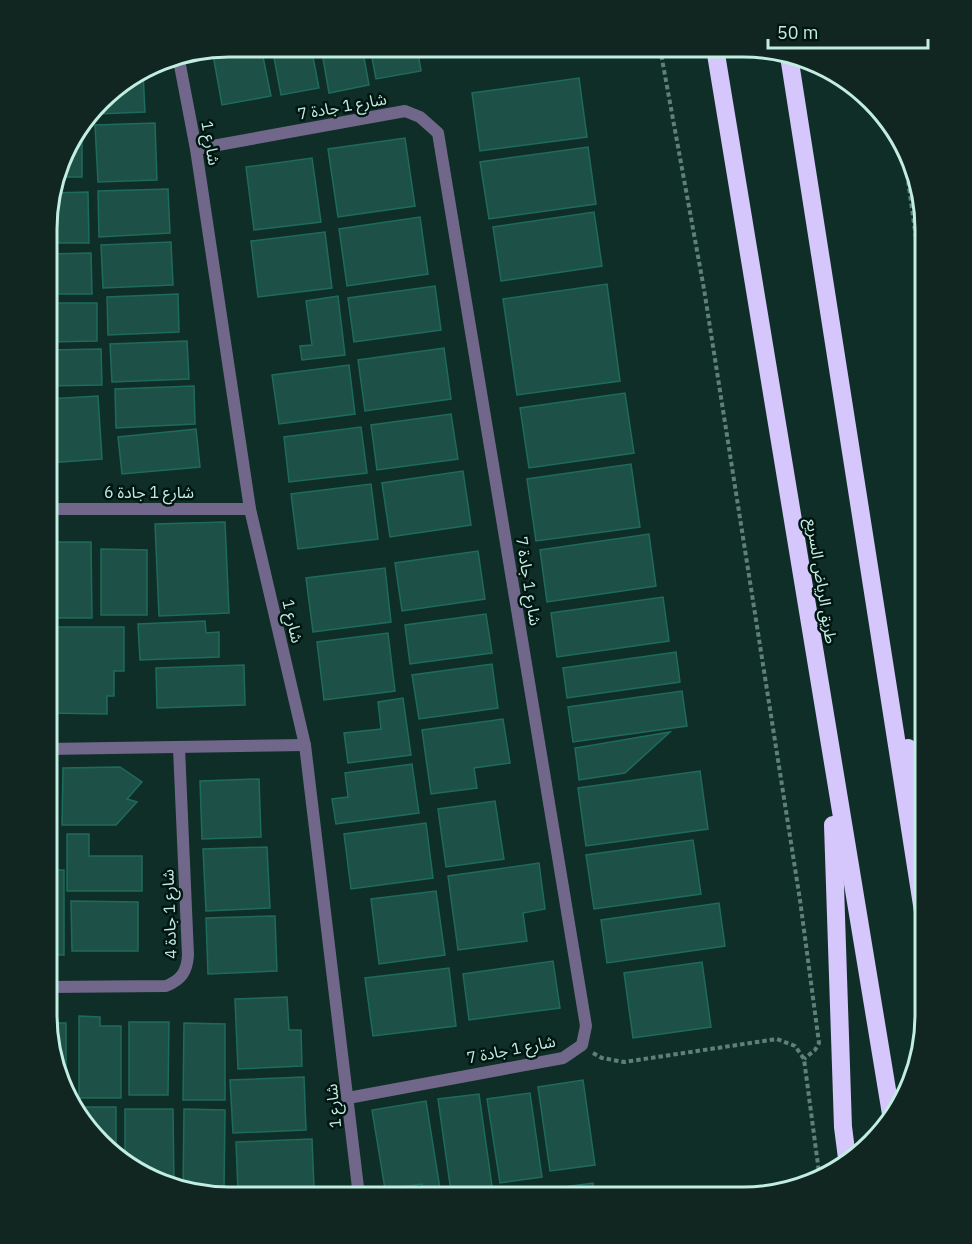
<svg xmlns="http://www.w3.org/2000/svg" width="972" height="1244" viewBox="0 0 972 1244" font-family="'IBM Plex Sans','Noto Sans Arabic',sans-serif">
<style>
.building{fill:#1d5147;stroke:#1e6b5d;stroke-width:1.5}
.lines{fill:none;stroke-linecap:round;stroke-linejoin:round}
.path{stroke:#5d8178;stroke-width:4;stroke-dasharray:4.5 3;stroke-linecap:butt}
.street{stroke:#71678b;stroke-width:12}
.highway{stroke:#d5c6fb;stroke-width:18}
.labels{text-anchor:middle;stroke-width:5;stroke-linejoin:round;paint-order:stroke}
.street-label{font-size:16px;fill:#c1ede2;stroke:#021510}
.rim{fill:none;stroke:#c1ede2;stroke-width:3}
</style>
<rect width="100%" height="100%" fill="#0f2e27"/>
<!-- building -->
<g class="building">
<polygon points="229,46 261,47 271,96 222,105 212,49"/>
<polygon points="272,47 311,47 319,88 281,95"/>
<polygon points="321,47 362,47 369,85 329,93"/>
<polygon points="370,47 417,47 421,71 376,79"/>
<polygon points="143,72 145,112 96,114 96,107 109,91"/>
<polygon points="579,78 587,137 480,151 472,93"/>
<polygon points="155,123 157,180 98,182 95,125"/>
<polygon points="82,124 82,177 57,177 71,138"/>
<polygon points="405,138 415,206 338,217 328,149"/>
<polygon points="588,147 596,204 489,219 480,162"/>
<polygon points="312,158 321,222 254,230 246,167"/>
<polygon points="168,189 170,233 99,237 98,191"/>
<polygon points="88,192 89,243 48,243 48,204 52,193"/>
<polygon points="594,212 602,266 501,281 493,227"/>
<polygon points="420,217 428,274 347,286 339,229"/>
<polygon points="325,232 332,288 258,297 251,241"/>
<polygon points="171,242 173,285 103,288 101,245"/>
<polygon points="91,253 92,294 48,294 48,254"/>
<polygon points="607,284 620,381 517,395 503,299"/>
<polygon points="435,286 441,330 354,342 348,298"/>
<polygon points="178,294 179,332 108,335 107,297"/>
<polygon points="338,296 345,355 302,360 300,346 312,345 306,301"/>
<polygon points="48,303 97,303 97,341 48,342"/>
<polygon points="187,341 189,379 112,382 110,344"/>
<polygon points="444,348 451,399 365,411 358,360"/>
<polygon points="101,349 102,385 48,386 48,350"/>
<polygon points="349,365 355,414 279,424 272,375"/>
<polygon points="194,386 195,424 116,428 115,389"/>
<polygon points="625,393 634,453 529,468 520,408"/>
<polygon points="98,396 102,459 48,463 48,399"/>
<polygon points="451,414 458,459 377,470 371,425"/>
<polygon points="361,427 367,473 289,482 284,437"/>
<polygon points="196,429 200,467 122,474 118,437"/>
<polygon points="631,464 640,527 536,541 527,479"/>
<polygon points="463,471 471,525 390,537 382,483"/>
<polygon points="371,484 378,539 298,549 291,494"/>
<polygon points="225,522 229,613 159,616 155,524"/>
<polygon points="649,534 656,586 547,602 540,550"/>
<polygon points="48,542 91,542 92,618 48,618"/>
<polygon points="101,549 147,550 147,615 101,615"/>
<polygon points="478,551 485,599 402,611 395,563"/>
<polygon points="385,568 391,622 313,632 306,578"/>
<polygon points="663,597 669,641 557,657 551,613"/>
<polygon points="486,614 492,653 410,664 405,625"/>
<polygon points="205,621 206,633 219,632 219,657 140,660 138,624"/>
<polygon points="49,627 124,627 124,671 114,671 114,696 107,696 107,714 49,713"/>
<polygon points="388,633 395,691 324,700 317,642"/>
<polygon points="676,652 680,682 567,698 563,668"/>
<polygon points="492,664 498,708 419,719 412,675"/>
<polygon points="244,665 245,705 157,708 156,668"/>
<polygon points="682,691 687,726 573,742 568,707"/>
<polygon points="403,698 411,755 348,763 344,733 381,729 378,702"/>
<polygon points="503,719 510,763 474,768 477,788 431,794 422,730"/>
<polygon points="670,732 625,773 579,780 575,748"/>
<polygon points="412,764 419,813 336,824 332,799 348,797 345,773"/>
<polygon points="120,767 142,782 127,799 137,802 116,825 62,825 63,768"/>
<polygon points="700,771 708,829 586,846 578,788"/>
<rect x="47" y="772" width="10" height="78"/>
<polygon points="259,779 261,837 202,839 200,781"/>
<polygon points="495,801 504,859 446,867 438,809"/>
<polygon points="426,823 433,878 351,889 344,834"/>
<polygon points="67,834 89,834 89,856 142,856 142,891 67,891"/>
<polygon points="693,840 701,894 594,909 586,855"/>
<polygon points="267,847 270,908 206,911 203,849"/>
<polygon points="539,863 545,909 523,913 527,941 458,950 448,876"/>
<rect x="47" y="870" width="17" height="85"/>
<polygon points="436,891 445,955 379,964 371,899"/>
<polygon points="71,901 138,902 138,951 72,951"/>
<polygon points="719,903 725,946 607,963 601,920"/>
<polygon points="275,916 277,971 208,974 206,918"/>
<polygon points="553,961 560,1008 469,1020 463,974"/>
<polygon points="702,962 711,1027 633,1038 624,973"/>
<polygon points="449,968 456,1026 373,1036 365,978"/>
<polygon points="287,997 289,1030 301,1030 302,1066 238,1069 235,999"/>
<polygon points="79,1016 100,1017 100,1026 121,1026 121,1098 79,1098"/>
<polygon points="129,1022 169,1022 168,1095 129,1095"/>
<polygon points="48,1023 66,1023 66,1093 65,1093"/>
<polygon points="184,1023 225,1024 225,1100 183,1100"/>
<polygon points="304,1077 306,1130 233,1133 230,1080"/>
<polygon points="583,1080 595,1165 550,1171 538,1087"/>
<polygon points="530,1093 542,1177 500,1183 487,1099"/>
<polygon points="479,1094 492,1186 451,1192 438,1099"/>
<polygon points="426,1101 441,1195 424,1197 422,1184 385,1189 372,1110"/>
<polygon points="75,1107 116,1107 116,1154"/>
<polygon points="125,1109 173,1109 174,1184 125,1165"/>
<polygon points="184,1109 225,1110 224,1190 183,1188"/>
<polygon points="312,1139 314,1188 238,1191 236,1142"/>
<polygon points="593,1183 595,1197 550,1197 549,1189"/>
<polygon points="539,1191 540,1197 500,1197"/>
</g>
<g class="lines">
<!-- path -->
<g class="path">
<polyline points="660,48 704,289 800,900 819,1043 815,1050 804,1059"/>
<polyline points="903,144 925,303"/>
<polyline points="593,1053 602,1058 624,1062 777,1039 795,1046 804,1059 820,1180"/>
</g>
<!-- street -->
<g class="street">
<polyline points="178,55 196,149 250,509 305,745 359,1196"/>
<polyline points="196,149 405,111 420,117 438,133 586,1026 582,1045 563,1058 348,1098"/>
<polyline points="48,509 250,509"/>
<polyline points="47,749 305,745"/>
<path d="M47,987L166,986C181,980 187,972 188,955L179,748"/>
</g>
<!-- highway -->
<g class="highway">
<polyline points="715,48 892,1120"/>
<polyline points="789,56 925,924"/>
<polyline points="908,748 925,815"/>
<polyline points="833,825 843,1127 847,1158"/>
</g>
</g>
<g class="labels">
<!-- street labels -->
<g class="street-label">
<text transform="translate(342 106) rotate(-10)" y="6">شارع 1 جادة 7</text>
<text transform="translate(211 143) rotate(80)" y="6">شارع 1</text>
<text x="149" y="498">شارع 1 جادة 6</text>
<text transform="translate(529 581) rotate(81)" y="6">شارع 1 جادة 7</text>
<text transform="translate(822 581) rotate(81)" y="6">طريق الرياض السريع</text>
<text transform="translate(293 621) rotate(77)" y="6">شارع 1</text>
<text transform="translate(169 914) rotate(-92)" y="6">شارع 1 جادة 4</text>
<text transform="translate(511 1049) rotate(-11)" y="6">شارع 1 جادة 7</text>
<text transform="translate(333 1106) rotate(-96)" y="6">شارع 1</text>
</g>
</g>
<!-- crop -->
<path d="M0 0H972V1244H0ZM229 57H743A172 172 0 0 1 915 229V1015A172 172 0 0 1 743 1187H229A172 172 0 0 1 57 1015V229A172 172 0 0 1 229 57Z" fill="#112621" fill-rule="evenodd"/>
<path class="rim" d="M229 57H743A172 172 0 0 1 915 229V1015A172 172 0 0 1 743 1187H229A172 172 0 0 1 57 1015V229A172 172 0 0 1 229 57Z"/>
<!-- scale -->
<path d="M768 39v9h160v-9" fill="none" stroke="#c1ede2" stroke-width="3"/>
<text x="777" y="39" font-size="18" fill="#c1ede2" stroke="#021510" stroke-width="4.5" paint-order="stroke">50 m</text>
</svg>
